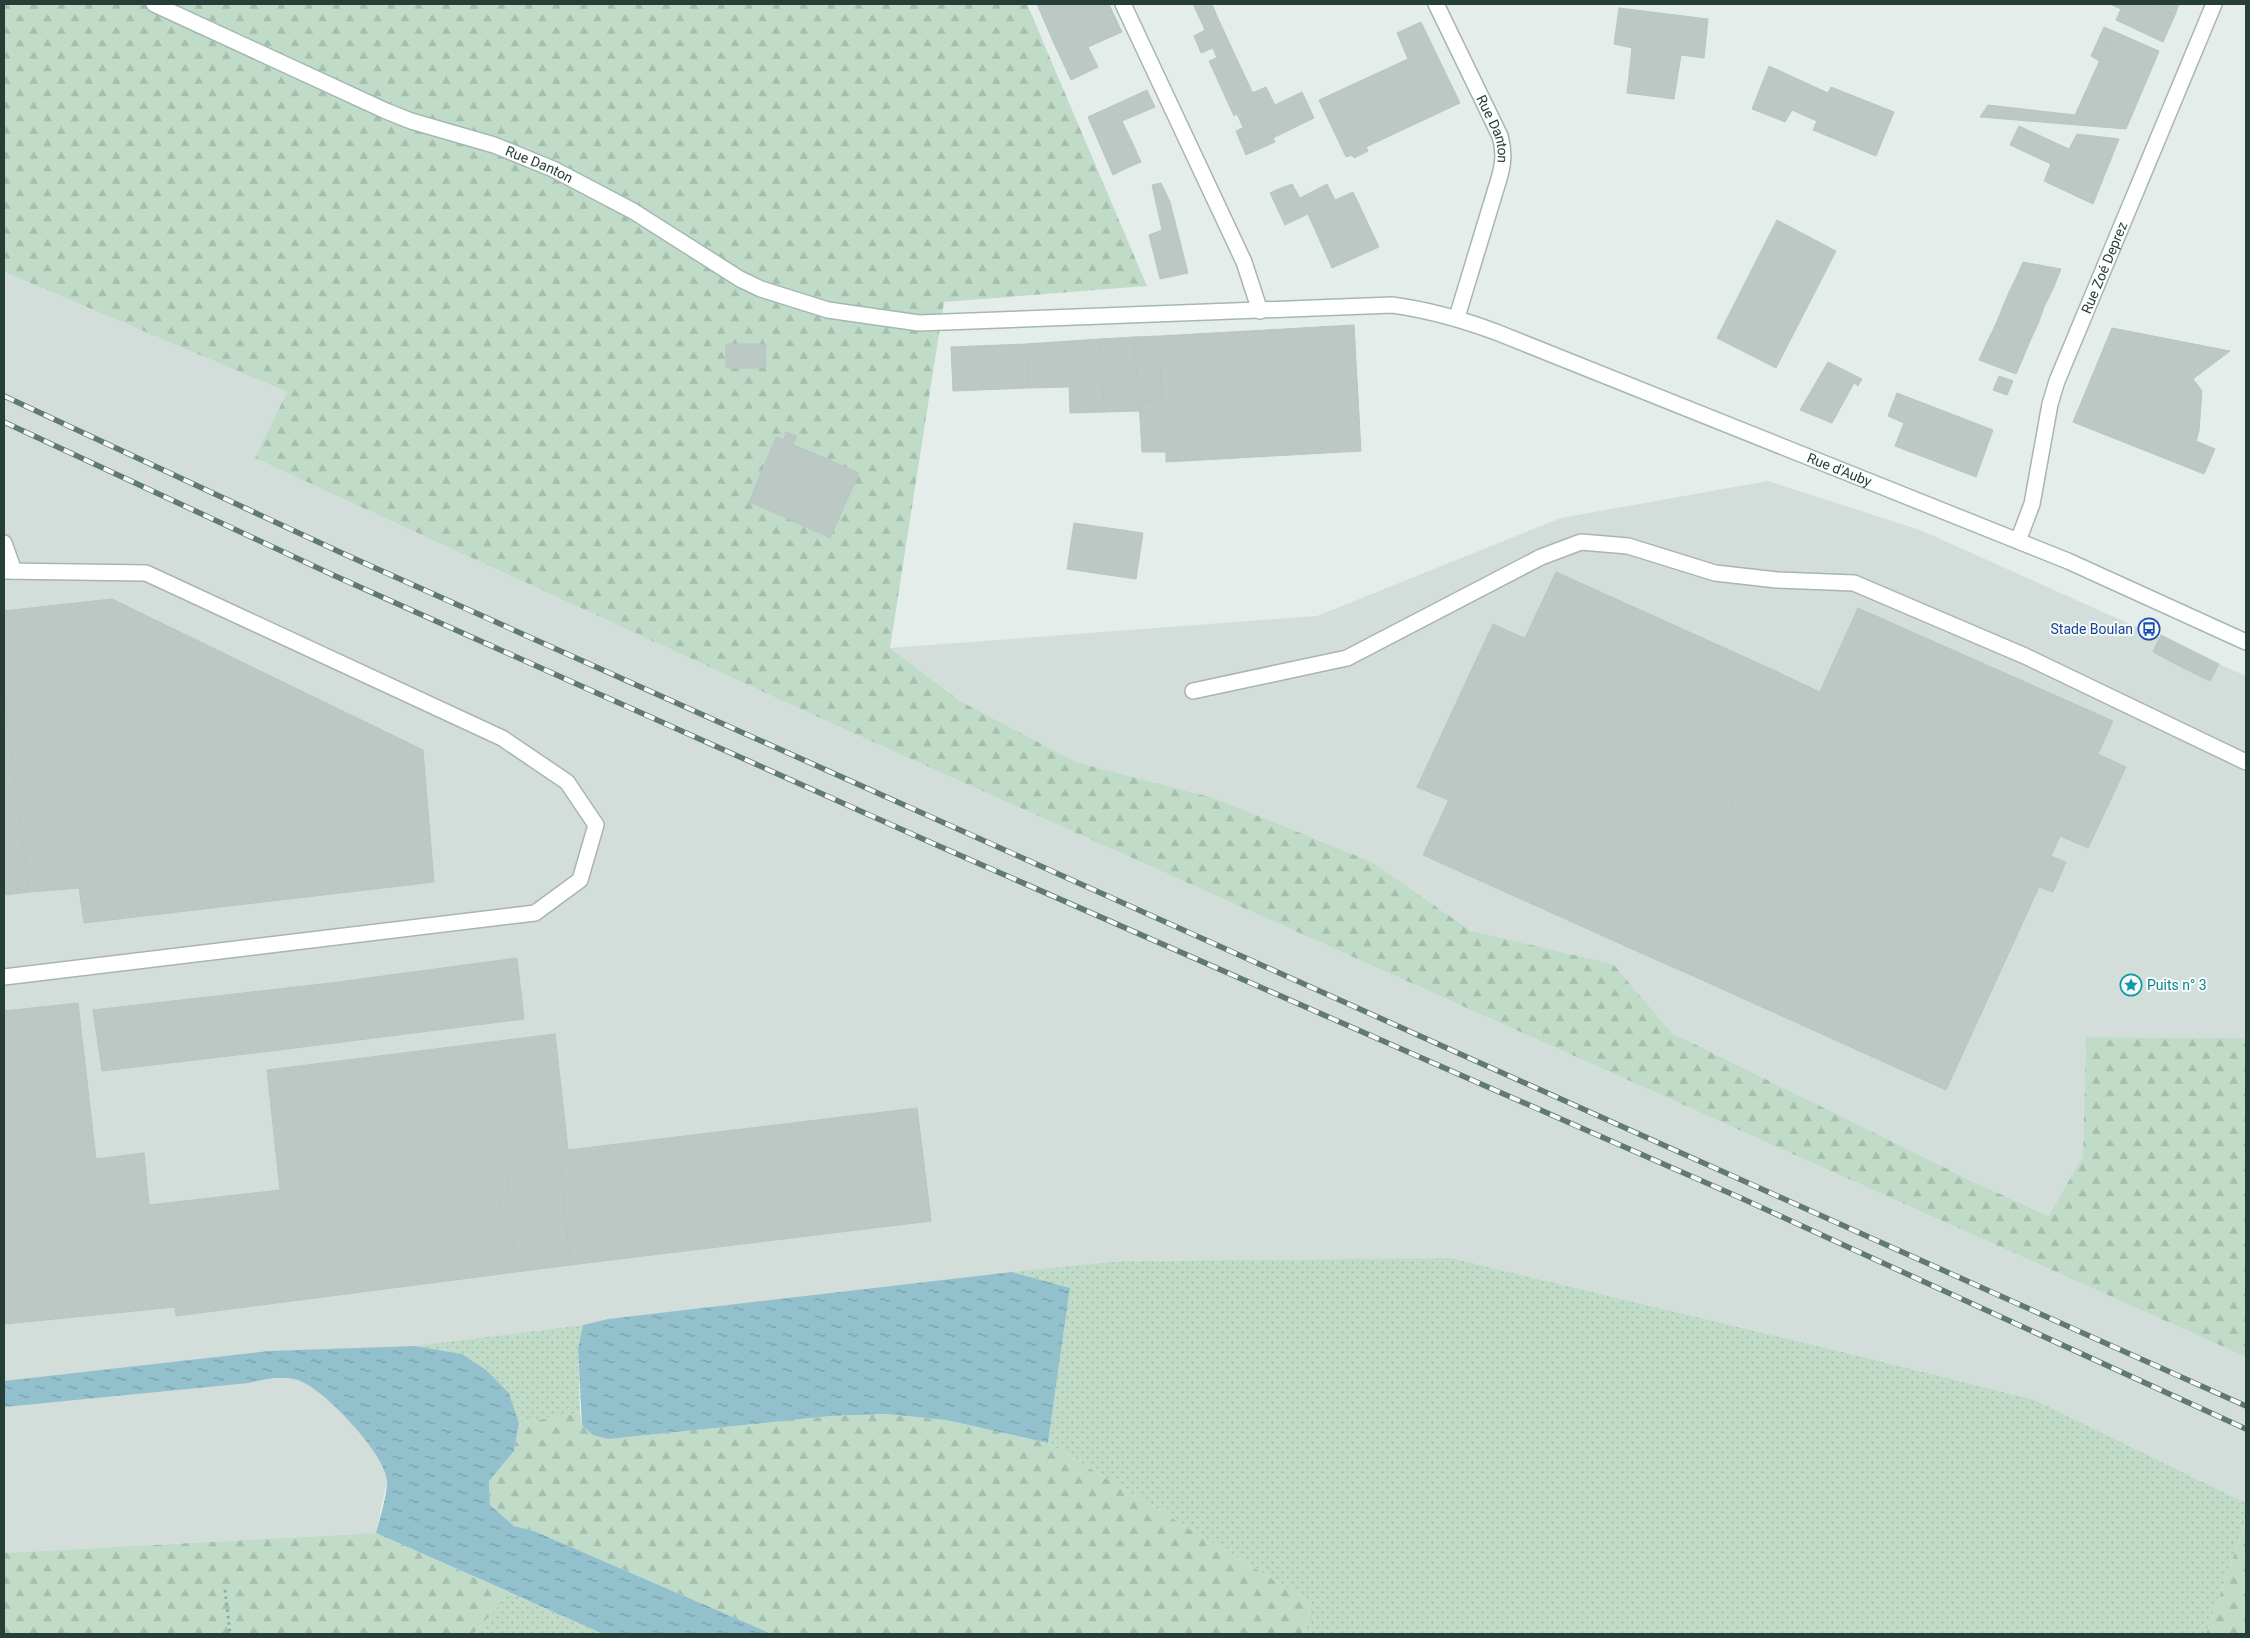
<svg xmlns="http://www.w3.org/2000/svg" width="2250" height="1638" viewBox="0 0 2250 1638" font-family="Roboto,sans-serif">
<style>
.built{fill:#d3ddd9}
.grass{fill:url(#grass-dots)}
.forest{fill:url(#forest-firs)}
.water{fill:url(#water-ripples)}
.building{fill:#bbc8c3;stroke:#b8c6c1}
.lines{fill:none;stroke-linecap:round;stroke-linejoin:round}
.lane-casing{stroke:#a8b5b1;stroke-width:18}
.street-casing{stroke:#a8b5b1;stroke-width:18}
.secondary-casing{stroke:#a4b8b2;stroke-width:18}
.path{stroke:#88aea4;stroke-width:3;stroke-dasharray:2.5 4;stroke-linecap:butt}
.lane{stroke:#fff;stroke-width:15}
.street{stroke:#fff;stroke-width:15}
.secondary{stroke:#fff;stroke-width:15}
.rail-casing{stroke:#607973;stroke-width:5.5}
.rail{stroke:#f6faf8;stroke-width:4;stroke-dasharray:11;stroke-linecap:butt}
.labels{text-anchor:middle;stroke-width:4;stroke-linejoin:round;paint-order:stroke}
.street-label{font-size:14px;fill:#263e38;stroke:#f6faf8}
.transit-label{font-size:14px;fill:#164399;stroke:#f6faf8;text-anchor:end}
.culture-label{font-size:14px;fill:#0d838f;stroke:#f6faf8;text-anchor:start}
</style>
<defs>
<pattern id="grass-dots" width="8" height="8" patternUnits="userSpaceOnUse" patternTransform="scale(1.25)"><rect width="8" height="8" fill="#c0dcc9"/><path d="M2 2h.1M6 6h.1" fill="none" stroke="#a5bead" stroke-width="1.8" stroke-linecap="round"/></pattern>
<pattern id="forest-firs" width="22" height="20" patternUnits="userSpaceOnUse" patternTransform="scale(1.25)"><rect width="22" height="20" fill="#c0dcc9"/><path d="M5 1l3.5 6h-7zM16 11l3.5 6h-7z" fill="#a5bead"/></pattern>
<pattern id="water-ripples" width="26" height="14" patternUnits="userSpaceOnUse" patternTransform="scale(1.25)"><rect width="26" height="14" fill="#92c1cd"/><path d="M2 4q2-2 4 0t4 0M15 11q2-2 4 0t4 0" fill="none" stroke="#779ea7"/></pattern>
</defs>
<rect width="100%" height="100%" fill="#e5edea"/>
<!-- built -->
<g class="built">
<polygon points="4,272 287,392 256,458 835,725 2246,1357 2246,1503 2035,1400 1892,1364 1451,1258 1122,1261 608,1319 583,1325 387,1480 376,1533 4,1553"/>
<polygon points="1768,481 1920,530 2246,676 2246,1038 2086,1037 2083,1156 2050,1216 1978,1184 1672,1033 1613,964 1471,931 1372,862 1214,798 1076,762 960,701 890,648 1317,616 1561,518"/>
</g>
<!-- grass -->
<g class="grass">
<polygon points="1451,1258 1892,1364 2035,1400 2246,1503 2246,1521 2206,1634 1304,1634 1312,1603 1048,1443 1070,1288 1012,1272 1122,1261"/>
<polygon points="583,1325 578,1349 580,1413 519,1423 509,1393 486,1370 462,1354 415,1346"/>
<polygon points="510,1593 603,1634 473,1634"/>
</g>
<!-- forest -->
<g class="forest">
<polygon points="4,4 1027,4 1147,286 944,302 890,648 960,701 1076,762 1214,798 1372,862 1471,931 1613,964 1672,1033 1978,1184 2049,1216 2083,1156 2086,1037 2246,1038 2246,1357 835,725 255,458 287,392 4,272"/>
<polygon points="580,1413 582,1425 609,1439 831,1416 886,1414 946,1420 1048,1443 1312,1603 1304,1634 772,1634 534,1531 514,1526 490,1505 489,1480 514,1451 519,1423"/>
<polygon points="2246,1521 2246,1634 2206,1634"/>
<polygon points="376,1533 510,1593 473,1634 4,1634 4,1553"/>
</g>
<!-- water -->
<g class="water">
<polygon points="1012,1272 1070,1288 1048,1443 946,1420 886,1414 831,1416 609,1439 593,1435 582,1425 578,1349 583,1325 608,1319"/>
<path d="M415,1346L462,1354L486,1370L509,1393L519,1423L514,1451L489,1481L490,1505L514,1526L534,1531L772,1634H603L376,1533C380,1517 387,1497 387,1481C386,1454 323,1388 298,1380C281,1375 265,1379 249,1383L4,1407V1381L269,1351Z"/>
</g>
<!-- building -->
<g class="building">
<polygon points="1037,4 1109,4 1112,11 1052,39"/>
<polygon points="1193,4 1212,4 1216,14 1201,21"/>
<polygon points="2110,4 2151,4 2175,15 2163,42 2116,20 2121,9"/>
<polygon points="2151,4 2179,4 2175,15"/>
<polygon points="1619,8 1708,19 1704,58 1681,55 1674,99 1627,93 1632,48 1614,44"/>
<polygon points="1112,11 1122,32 1088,47 1098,67 1071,80 1052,39"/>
<polygon points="1216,14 1233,51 1217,58 1213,48 1201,53 1194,36 1205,30 1201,21"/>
<polygon points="1421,22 1460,103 1366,147 1368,151 1354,158 1352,155 1346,157 1319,100 1408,59 1397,33"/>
<polygon points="2104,27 2159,51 2155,61 2109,40 2099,61 2091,56"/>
<polygon points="2109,40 2155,61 2126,129 1980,117 1988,105 2075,115"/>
<polygon points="1233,51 1264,117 1243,127 1237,114 1234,116 1209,61"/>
<polygon points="1769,66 1828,93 1831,87 1894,112 1876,156 1813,130 1817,121 1792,110 1785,122 1752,109"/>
<polygon points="1266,87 1275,105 1302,92 1314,118 1273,138 1252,93"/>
<polygon points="1147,90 1155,107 1122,121 1133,144 1118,151 1127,168 1113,175 1088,117"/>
<polygon points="1264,117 1275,142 1246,155 1236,131"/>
<polygon points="2019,126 2069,149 2077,134 2119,139 2093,204 2044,181 2051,164 2010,145"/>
<polygon points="1133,144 1141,162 1127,168 1118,151"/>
<polygon points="1161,183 1170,202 1188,273 1160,279 1149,235 1162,230 1152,185"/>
<polygon points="1292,184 1300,198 1327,184 1335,200 1353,192 1379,247 1332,268 1308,214 1291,222 1276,190"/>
<polygon points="1276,190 1291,222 1285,225 1270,193"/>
<polygon points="1777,220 1836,251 1776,368 1717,338"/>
<polygon points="2023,262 2061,269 2053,289 2017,276"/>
<polygon points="2017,276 2053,289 2044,307 2009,292"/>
<polygon points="2009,292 2044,307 2038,324 2002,309"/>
<polygon points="2002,309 2038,324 2030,341 1995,326"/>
<polygon points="1354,325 1361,451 1166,462 1166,452 1142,452 1139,401 1161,400 1160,336"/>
<polygon points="1995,326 2030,341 2023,358 1986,344"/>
<polygon points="2112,328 2230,351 2193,379 2202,391 2199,431 2196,441 2215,449 2204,474 2073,422"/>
<polygon points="1160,336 1161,400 1139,401 1134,337"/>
<polygon points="1134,337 1139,411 1104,412 1100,339"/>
<polygon points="1100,339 1104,412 1070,413 1069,387 1028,388 1026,344"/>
<polygon points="726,344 765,344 766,368 726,368"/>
<polygon points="1026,344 1028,388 953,391 951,347"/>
<polygon points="1986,344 2023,358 2016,374 1979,360"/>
<polygon points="1828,362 1862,379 1858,386 1854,383 1832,423 1800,410"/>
<polygon points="1999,376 2013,381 2007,395 1993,390"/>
<polygon points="1897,393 1993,430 1976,477 1895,446 1904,423 1888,416"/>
<polygon points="786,432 797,436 793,445 804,449 755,504 749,502 776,437 784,440"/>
<polygon points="804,449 859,473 830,538 755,504"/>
<polygon points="1074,523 1143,533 1136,579 1067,569"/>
<polygon points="1556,572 1769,668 1725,767 1745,776 1729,811 1708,803 1641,953 1423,855"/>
<polygon points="112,599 423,750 434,882 84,923 79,888 29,892 4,693 4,611"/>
<polygon points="1858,608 2113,721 2051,856 2066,862 2053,892 2039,887 1946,1090 1691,975"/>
<polygon points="1493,624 1524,638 1448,800 1417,787"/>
<polygon points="2161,635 2205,657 2195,674 2153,652"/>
<polygon points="2205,657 2219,664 2210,681 2195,674"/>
<polygon points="1769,668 1820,692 1691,975 1641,953 1708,803 1729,811 1745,776 1725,767"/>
<polygon points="4,693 29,892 4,895"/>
<polygon points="2098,754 2126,767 2088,848 2060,836"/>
<polygon points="517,958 524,1019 271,1051 331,983"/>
<polygon points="331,983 271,1051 102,1071 93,1010"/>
<polygon points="78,1003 96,1159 144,1153 149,1205 280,1190 267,1070 555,1034 568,1150 917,1108 931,1221 570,1265 560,1163 506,1168 509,1198 500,1199 502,1221 511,1220 516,1272 176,1316 175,1307 4,1324 4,1011"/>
<polygon points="560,1163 570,1265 516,1272 511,1220 502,1221 500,1199 509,1198 506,1168"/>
</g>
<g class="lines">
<!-- lane casing -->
<g class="lane-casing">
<g id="lane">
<polyline points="1123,4 1244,262 1260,311"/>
<polyline points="4,543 14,571"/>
<polyline points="4,571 146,573 502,738 567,782 596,825 580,880 535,913 4,977"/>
<polyline points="1193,691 1347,658 1541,557 1581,542 1628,546 1715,573 1777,580 1854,583 2025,656 2246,762"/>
</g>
</g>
<!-- street casing -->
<g class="street-casing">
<g id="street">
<path id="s1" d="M1436,4L1500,136C1505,153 1503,166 1498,182L1457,317"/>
<path id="s2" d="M2018,541L2032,504L2050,404L2057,381L2214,4"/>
</g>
</g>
<!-- secondary casing -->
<g class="secondary-casing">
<g id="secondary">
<path id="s3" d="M154,4L386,111L411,121L494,145L553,169L633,211L740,279L761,289L828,310L919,323L1392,305C1429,310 1461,319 1496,332L2068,561L2246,642"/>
</g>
</g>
<!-- path -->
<polyline class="path" points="225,1590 230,1634"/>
<!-- lane -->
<use href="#lane" class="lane"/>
<!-- street -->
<use href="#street" class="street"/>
<!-- secondary -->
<use href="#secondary" class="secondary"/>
<!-- rail casing -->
<g class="rail-casing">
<g id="rail">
<polyline points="4,396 344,554 2246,1406"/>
<polyline points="4,422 333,575 932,843 1743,1199 2246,1429"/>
</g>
</g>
<!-- rail -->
<use href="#rail" class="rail"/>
</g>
<!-- icons -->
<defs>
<g id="bus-ring" transform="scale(1.125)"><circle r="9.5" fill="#f6faf8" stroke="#1a4fb4" stroke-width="1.5"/><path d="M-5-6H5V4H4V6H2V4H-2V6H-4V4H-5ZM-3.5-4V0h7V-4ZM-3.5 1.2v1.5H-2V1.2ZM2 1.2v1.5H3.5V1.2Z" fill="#1a4fb4"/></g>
<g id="sight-ring" transform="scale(1.125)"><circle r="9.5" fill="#f6faf8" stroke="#0f9aa8" stroke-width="1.5"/><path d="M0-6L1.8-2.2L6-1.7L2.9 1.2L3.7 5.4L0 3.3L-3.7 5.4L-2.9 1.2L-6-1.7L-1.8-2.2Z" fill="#0f9aa8"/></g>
</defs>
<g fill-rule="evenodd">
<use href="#bus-ring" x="2149" y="629"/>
<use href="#sight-ring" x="2131" y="985"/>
</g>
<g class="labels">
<!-- street labels -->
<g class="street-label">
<text dy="5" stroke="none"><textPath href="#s1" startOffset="138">Rue Danton</textPath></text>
<text dy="5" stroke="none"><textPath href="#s3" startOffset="418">Rue Danton</textPath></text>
<text dy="5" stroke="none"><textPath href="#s2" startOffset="288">Rue Zoé Deprez</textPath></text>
<text dy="5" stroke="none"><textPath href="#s3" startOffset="1786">Rue d'Auby</textPath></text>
</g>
<!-- transit labels -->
<g class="transit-label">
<text x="2133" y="634">Stade Boulan</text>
</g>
<!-- culture labels -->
<g class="culture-label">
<text x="2147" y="990">Puits n° 3</text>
</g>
</g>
<!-- border -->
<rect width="2250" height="1638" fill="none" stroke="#263e38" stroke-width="10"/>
</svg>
